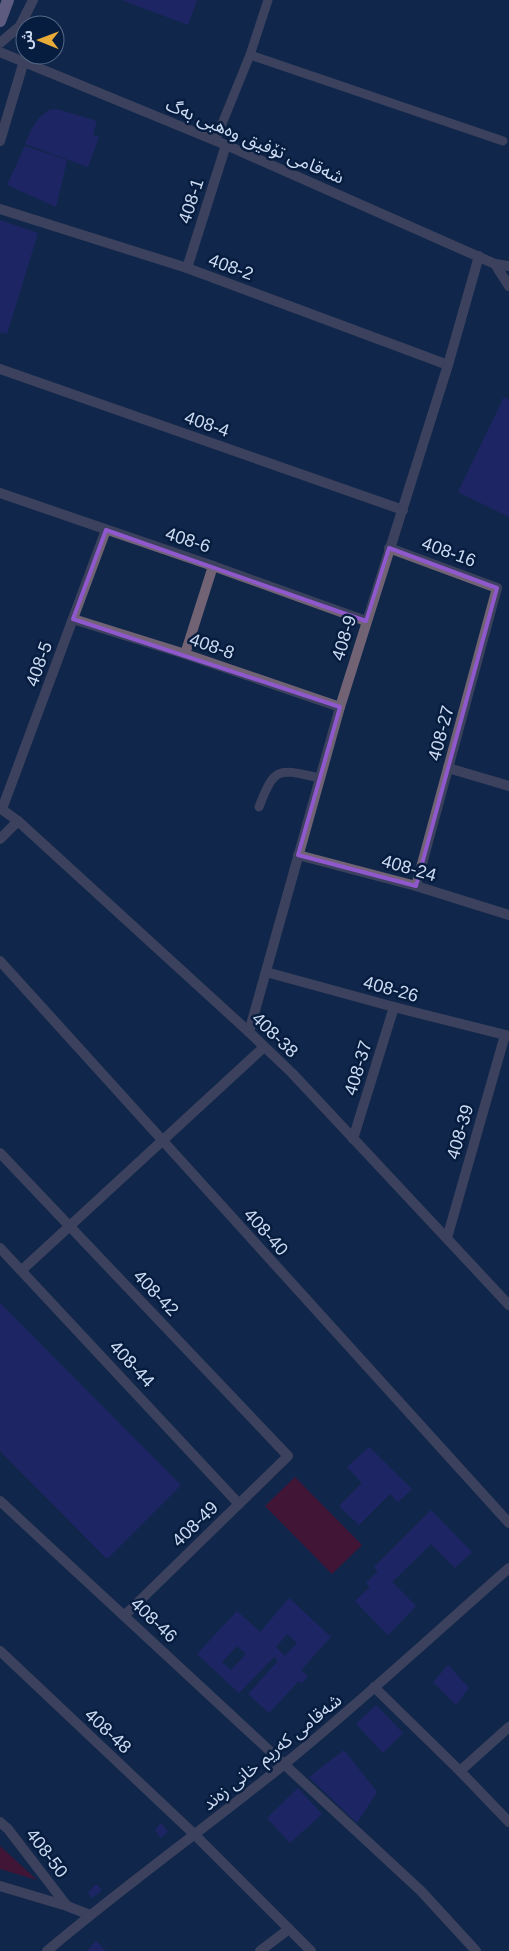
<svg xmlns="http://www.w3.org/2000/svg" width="509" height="1951" viewBox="0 0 509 1951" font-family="Arial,'Noto Sans Arabic',sans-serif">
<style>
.green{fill:#7c001d}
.building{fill:#2e2584;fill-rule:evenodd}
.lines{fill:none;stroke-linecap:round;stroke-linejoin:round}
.service{stroke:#716374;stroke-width:9}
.minor{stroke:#716374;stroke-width:10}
.tertiary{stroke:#716374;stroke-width:10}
.primary{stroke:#ba9dc2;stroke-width:12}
.marked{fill:none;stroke:#8f58cc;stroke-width:4;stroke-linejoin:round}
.labels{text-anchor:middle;stroke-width:5;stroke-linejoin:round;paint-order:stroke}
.street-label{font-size:18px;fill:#cbdaf1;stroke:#071d3f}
</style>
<rect width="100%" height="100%" fill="#10274a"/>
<!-- green -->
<g class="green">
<polygon points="295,1477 362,1545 332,1574 265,1506"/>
<polygon points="0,1846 37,1880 0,1869"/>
</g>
<!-- building -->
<g class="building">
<polygon points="122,0 197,0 188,25"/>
<polygon points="57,109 97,121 93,135 99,137 88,167 25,144 31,130 39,118 49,110"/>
<polygon points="25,146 67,160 56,207 7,185"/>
<polygon points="0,220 38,233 7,334 0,332"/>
<polygon points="504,397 509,400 509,517 458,492"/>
<polygon points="0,1303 181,1485 107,1559 0,1451"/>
<polygon points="369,1447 412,1489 398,1502 390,1494 359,1525 339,1506 362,1483 347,1467"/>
<polygon points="431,1510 472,1552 455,1568 431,1544 392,1582 416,1606 388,1635 355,1601 370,1587 366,1583 378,1571 374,1567"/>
<path d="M289,1598L331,1637L301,1670L308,1676L302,1683L299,1681L269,1713L248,1694L278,1661L274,1657L239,1693L197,1654L237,1611L260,1632ZM287,1634L297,1643L285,1656L276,1647ZM237,1646L246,1654L231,1670L222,1662Z"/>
<polygon points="448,1665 469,1688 456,1705 433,1682"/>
<polygon points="376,1705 403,1733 383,1753 356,1724"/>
<polygon points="344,1750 377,1792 357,1823 309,1777"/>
<polygon points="298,1788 322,1814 290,1843 267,1818"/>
<polygon points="161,1823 168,1831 161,1838 155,1830"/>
<polygon points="96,1884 102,1890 92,1898 88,1893"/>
<polygon points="96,1941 106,1951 87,1951"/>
</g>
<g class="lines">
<!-- service -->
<g class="service">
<polyline points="250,55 503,141"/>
<polyline points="215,141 250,55 268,0"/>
<path d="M259,807C275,765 279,769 320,778"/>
</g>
<!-- minor -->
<g class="minor">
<polyline points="0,43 20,26 33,0"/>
<polyline points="0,141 24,61"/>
<polyline points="0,209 187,268 448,365"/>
<polyline points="187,268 226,145"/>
<polyline points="0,369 403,510"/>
<polyline points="0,493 213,566 366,621"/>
<polyline points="389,548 497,588 416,886"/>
<polyline points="73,619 185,654 340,707"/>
<polyline points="185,654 213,566"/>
<polyline points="448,768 509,786"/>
<polyline points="0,808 18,821 249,1032 292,1073 509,1305"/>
<polyline points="2,809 106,530"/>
<polyline points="0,839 18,821"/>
<polyline points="298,855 416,886 509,915"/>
<polyline points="0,961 509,1523"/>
<polyline points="266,972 394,1007 509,1036"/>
<polyline points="249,1032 340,707 448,365 479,256"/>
<polyline points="353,1139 394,1007"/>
<polyline points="0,1153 288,1456 125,1615"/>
<polyline points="447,1238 505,1035"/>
<polyline points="0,1248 239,1504"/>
<polyline points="22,1270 264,1047"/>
<polyline points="0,1501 421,1891 476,1951"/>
<polyline points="0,1651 194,1834 311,1951"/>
<polyline points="374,1687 460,1771 509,1822"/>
<polyline points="460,1771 509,1727"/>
<polyline points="0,1822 8,1829 67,1906"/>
<polyline points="0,1886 67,1906 90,1915"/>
<polyline points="260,1951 289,1929"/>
</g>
<!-- tertiary -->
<g class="tertiary">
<polyline points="0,52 226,145 495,264 509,266"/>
<polyline points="495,264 509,286"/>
<path d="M47,1951C125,1885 208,1826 287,1762C363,1700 435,1633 509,1568"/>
</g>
<!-- primary -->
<polyline class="primary" points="0,21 8,0"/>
</g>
<!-- marked area -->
<path d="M0 0H509V1951H0ZM106,530L366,621L389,548L497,588L416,886L298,855L340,707L73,619Z" fill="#10274a" fill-opacity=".55" fill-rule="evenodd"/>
<path class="marked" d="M106,530L366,621L389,548L497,588L416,886L298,855L340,707L73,619Z"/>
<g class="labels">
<!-- street labels -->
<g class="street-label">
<text transform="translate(255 141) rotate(23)" y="6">شەقامی تۆفیق وەهبی بەگ</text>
<text transform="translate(191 201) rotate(-72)" y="6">408-1</text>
<text transform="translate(231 267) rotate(20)" y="6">408-2</text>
<text transform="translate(207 424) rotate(19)" y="6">408-4</text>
<text transform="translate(188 540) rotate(18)" y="6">408-6</text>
<text transform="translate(449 552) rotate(20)" y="6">408-16</text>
<text transform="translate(344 638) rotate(-73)" y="6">408-9</text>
<text transform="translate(212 646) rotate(19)" y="6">408-8</text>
<text transform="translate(39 664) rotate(-70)" y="6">408-5</text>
<text transform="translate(441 733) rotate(-75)" y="6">408-27</text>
<text transform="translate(409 868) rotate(16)" y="6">408-24</text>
<text transform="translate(391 989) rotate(15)" y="6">408-26</text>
<text transform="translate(275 1035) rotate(44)" y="6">408-38</text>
<text transform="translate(358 1068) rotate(-73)" y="6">408-37</text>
<text transform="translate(460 1132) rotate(-74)" y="6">408-39</text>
<text transform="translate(266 1232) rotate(48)" y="6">408-40</text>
<text transform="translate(156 1293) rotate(46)" y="6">408-42</text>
<text transform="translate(132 1364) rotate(47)" y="6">408-44</text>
<text transform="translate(195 1524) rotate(-44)" y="6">408-49</text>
<text transform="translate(154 1620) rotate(43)" y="6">408-46</text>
<text transform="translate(108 1731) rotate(43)" y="6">408-48</text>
<text transform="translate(272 1752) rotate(-39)" y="6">شەقامی کەریم خانی زەند</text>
<text transform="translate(47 1853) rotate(53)" y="6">408-50</text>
</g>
</g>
<!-- north arrow -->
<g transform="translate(40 40) rotate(271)"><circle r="24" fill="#071d3f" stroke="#556986"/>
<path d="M0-4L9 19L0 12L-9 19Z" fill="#e8ab37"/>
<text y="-8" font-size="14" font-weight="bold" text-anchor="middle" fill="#cbdaf1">ش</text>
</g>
</svg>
